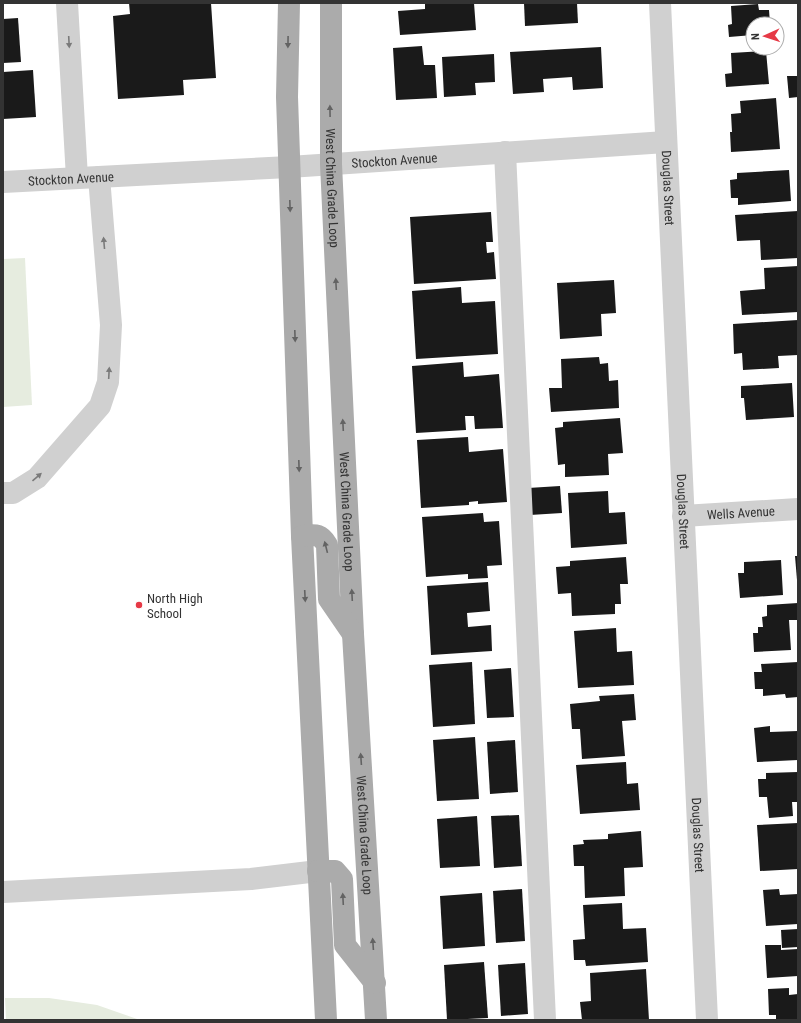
<svg xmlns="http://www.w3.org/2000/svg" width="801" height="1023" viewBox="0 0 801 1023" font-family="'Roboto Condensed',sans-serif">
<style>
.green{fill:#e6ecdf}
.building{fill:#1a1a1a}
.lines{fill:none;stroke-linecap:round;stroke-linejoin:round}
.minor{stroke:#d0d0d0;stroke-width:22}
.major{stroke:#ababab;stroke-width:22}
.oneway{fill:#7a7a7a}
.oneway2{fill:#636363}
.poi-dot{fill:#e63946;stroke:#fff;stroke-width:1.5}
.labels{text-anchor:middle;stroke-width:4;stroke-linejoin:round;paint-order:stroke}
.street-label{font-size:13px;fill:#333;stroke:#fff}
.poi-label{font-size:13px;fill:#333;stroke:#fff;text-anchor:start}
</style>
<rect width="100%" height="100%" fill="#fff"/>
<!-- green -->
<g class="green">
<polygon points="25,258 32,405 3,407 3,259"/>
<polygon points="5,998 49,998 97,1005 140,1020 6,1020"/>
</g>
<!-- building -->
<g class="building">
<polygon points="129,3 211,3 216,78 183,80 184,95 118,99 113,16 130,14"/>
<polygon points="425,3 474,3 476,30 400,35 398,11 425,9"/>
<polygon points="524,3 577,3 578,23 525,26"/>
<polygon points="758,4 759,10 769,10 770,24 753,24 753,35 729,37 728,25 732,24 731,6"/>
<polygon points="18,18 21,62 3,63 3,19"/>
<polygon points="422,46 424,65 435,65 437,98 396,100 393,48"/>
<polygon points="601,47 603,88 573,90 572,77 543,79 544,92 513,94 510,52"/>
<polygon points="766,51 769,84 726,87 725,74 732,73 731,53"/>
<polygon points="494,54 495,82 475,83 476,95 444,97 442,57"/>
<polygon points="33,70 36,117 3,119 3,72"/>
<polygon points="787,76 798,76 798,97 789,98"/>
<polygon points="776,98 780,149 731,152 730,132 732,132 731,114 741,113 740,101"/>
<polygon points="789,170 791,201 738,205 738,198 731,198 730,180 737,179 737,173"/>
<polygon points="798,211 798,258 761,260 760,240 737,241 735,215"/>
<polygon points="491,212 493,242 486,242 487,253 494,252 496,279 414,284 410,217"/>
<polygon points="798,266 798,312 742,315 740,291 765,289 764,268"/>
<polygon points="614,280 616,313 601,314 602,336 560,339 557,283"/>
<polygon points="461,287 462,303 495,301 498,354 416,359 412,291"/>
<polygon points="798,320 798,355 778,356 779,368 743,370 742,353 734,354 733,324"/>
<polygon points="599,357 600,364 608,363 609,381 618,380 619,408 551,412 549,388 562,388 561,359"/>
<polygon points="463,362 464,377 499,374 503,428 475,429 474,416 465,416 466,430 416,433 412,366"/>
<polygon points="792,383 794,417 746,420 744,398 741,398 741,386"/>
<polygon points="620,418 623,453 608,454 609,475 565,477 565,464 558,465 555,428 563,427 563,422"/>
<polygon points="468,437 469,452 503,449 507,502 478,504 478,501 469,502 469,505 421,508 417,440"/>
<polygon points="560,486 562,513 530,515 528,488"/>
<polygon points="608,491 609,513 625,512 627,544 571,548 568,493"/>
<polygon points="483,513 484,522 499,521 502,565 487,566 488,578 468,579 468,574 426,577 422,517"/>
<polygon points="795,556 798,556 798,580 797,580"/>
<polygon points="626,557 628,584 620,584 621,604 615,604 615,614 572,616 571,593 558,594 556,567 570,566 570,561"/>
<polygon points="781,560 783,595 740,598 738,573 744,573 744,562"/>
<polygon points="488,582 490,611 467,613 468,627 491,625 492,651 431,655 427,586"/>
<polygon points="798,603 798,620 789,620 791,650 754,652 753,633 758,633 758,627 763,627 762,617 767,616 767,605"/>
<polygon points="616,628 617,652 632,651 634,685 578,688 574,631"/>
<polygon points="472,662 475,724 433,727 429,665"/>
<polygon points="798,662 798,697 786,698 785,694 763,696 763,689 755,689 754,672 762,672 761,664"/>
<polygon points="511,668 514,717 487,718 484,670"/>
<polygon points="634,694 636,720 622,721 625,756 582,759 580,729 572,729 570,704 600,701 599,696"/>
<polygon points="770,726 770,732 798,731 798,760 757,762 754,728"/>
<polygon points="475,737 479,799 437,801 433,740"/>
<polygon points="515,740 518,792 490,794 487,742"/>
<polygon points="626,762 627,784 638,783 640,810 580,814 576,765"/>
<polygon points="798,772 798,802 792,802 793,816 769,818 767,797 759,797 758,779 766,779 766,773"/>
<polygon points="519,815 522,866 494,868 491,816"/>
<polygon points="477,816 480,866 440,868 437,819"/>
<polygon points="798,823 798,869 760,871 757,825"/>
<polygon points="641,831 643,867 624,868 625,896 585,898 584,866 574,866 573,845 584,844 583,840 608,839 608,834"/>
<polygon points="522,889 525,941 496,943 493,891"/>
<polygon points="779,889 780,895 798,894 798,924 766,926 763,890"/>
<polygon points="482,893 485,946 443,949 440,896"/>
<polygon points="622,903 623,929 646,928 648,962 586,966 585,960 574,960 573,940 585,939 583,905"/>
<polygon points="798,929 798,947 782,948 781,930"/>
<polygon points="765,945 781,945 781,950 798,949 798,976 767,978"/>
<polygon points="484,962 488,1018 447,1020 444,965"/>
<polygon points="525,963 528,1014 501,1016 498,965"/>
<polygon points="646,969 649,1020 582,1020 580,1002 591,1001 590,973"/>
<polygon points="789,988 789,995 798,994 798,1020 776,1020 776,1015 769,1015 768,989"/>
</g>
<g class="lines">
<!-- minor -->
<g class="minor">
<polyline points="67,3 77,178"/>
<path id="s1" d="M660,3L707,1020"/>
<polyline points="505,152 545,1020"/>
<path id="s2" d="M3,182L289,167L666,142"/>
<polyline points="3,493 13,493 37,478 100,406 108,382 111,325 99,177"/>
<path id="s3" d="M683,516L798,509"/>
<polyline points="3,892 251,879 318,871"/>
</g>
<!-- major -->
<g class="major">
<polyline points="289,3 287,97 302,536 326,1020"/>
<path id="s4" d="M331,3V164L353,634L376,1020"/>
<path d="M302,536C315,535 320,533 327,545L329,599L353,634"/>
<polyline points="318,871 335,871 342,879 345,945 375,983"/>
</g>
</g>
<!-- one-way arrows -->
<defs><path id="oneway-solid" d="M-6-.8H1V-3.2L6.5 0L1 3.2V.8H-6Z"/></defs>
<g class="oneway">
<use href="#oneway-solid" transform="translate(69 42) rotate(87)"/>
<use href="#oneway-solid" transform="translate(104 243) rotate(-95)"/>
<use href="#oneway-solid" transform="translate(109 373) rotate(-87)"/>
<use href="#oneway-solid" transform="translate(37 477) rotate(-41)"/>
</g>
<g class="oneway2">
<use href="#oneway-solid" transform="translate(288 42) rotate(91)"/>
<use href="#oneway-solid" transform="translate(330 111) rotate(-91)"/>
<use href="#oneway-solid" transform="translate(290 206) rotate(88)"/>
<use href="#oneway-solid" transform="translate(336 284) rotate(-93)"/>
<use href="#oneway-solid" transform="translate(295 336) rotate(88)"/>
<use href="#oneway-solid" transform="translate(343 425) rotate(-93)"/>
<use href="#oneway-solid" transform="translate(299 466) rotate(88)"/>
<use href="#oneway-solid" transform="translate(326 547) rotate(-104)"/>
<use href="#oneway-solid" transform="translate(352 595) rotate(-93)"/>
<use href="#oneway-solid" transform="translate(305 596) rotate(87)"/>
<use href="#oneway-solid" transform="translate(361 759) rotate(-94)"/>
<use href="#oneway-solid" transform="translate(343 899) rotate(-93)"/>
<use href="#oneway-solid" transform="translate(373 944) rotate(-94)"/>
</g>
<!-- markers -->
<circle class="poi-dot" cx="139" cy="605" r="4"/>
<g class="labels">
<!-- street labels -->
<g class="street-label">
<text dy="5" stroke="none"><textPath href="#s2" startOffset="392">Stockton Avenue</textPath></text>
<text dy="5" stroke="none"><textPath href="#s2" startOffset="68">Stockton Avenue</textPath></text>
<text dy="5" stroke="none"><textPath href="#s4" startOffset="185">West China Grade Loop</textPath></text>
<text dy="5" stroke="none"><textPath href="#s1" startOffset="185">Douglas Street</textPath></text>
<text dy="5" stroke="none"><textPath href="#s4" startOffset="509">West China Grade Loop</textPath></text>
<text dy="5" stroke="none"><textPath href="#s1" startOffset="509">Douglas Street</textPath></text>
<text dy="5" stroke="none"><textPath href="#s3" startOffset="58">Wells Avenue</textPath></text>
<text dy="5" stroke="none"><textPath href="#s4" startOffset="833">West China Grade Loop</textPath></text>
<text dy="5" stroke="none"><textPath href="#s1" startOffset="833">Douglas Street</textPath></text>
</g>
<!-- poi labels -->
<g class="poi-label">
<text x="147" y="603">North High<tspan x="147" dy="15">School</tspan></text>
</g>
</g>
<!-- border -->
<rect width="801" height="1023" fill="none" stroke="#333333" stroke-width="8"/>
<!-- north arrow -->
<g transform="translate(765 36) rotate(267)"><circle r="19" fill="#ffffff" stroke="#adadad"/>
<path d="M0-3L7 15L0 10L-7 15Z" fill="#e63946"/>
<text y="-6" font-size="11" font-weight="bold" text-anchor="middle" fill="#333333">N</text>
</g>
</svg>
